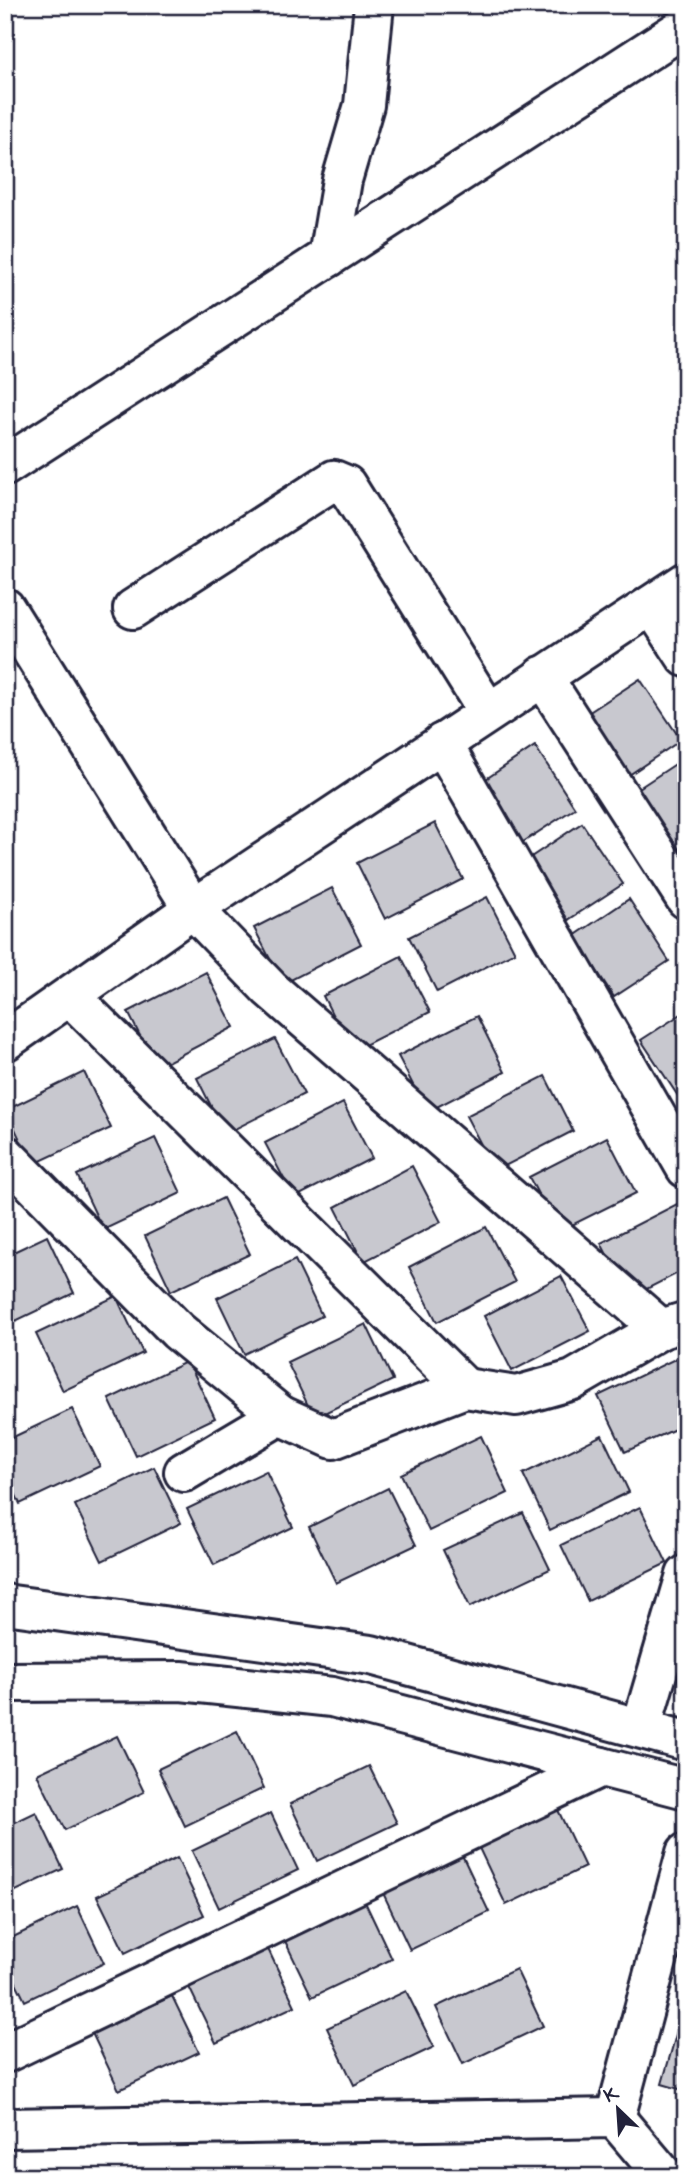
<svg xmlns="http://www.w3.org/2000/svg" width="691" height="2182" viewBox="0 0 691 2182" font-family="Mynerve,sans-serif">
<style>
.building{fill:#c8c8cf;stroke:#22223b;stroke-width:2}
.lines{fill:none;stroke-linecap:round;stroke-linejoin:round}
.minor-casing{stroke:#22223b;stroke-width:44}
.major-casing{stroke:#22223b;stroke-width:44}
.minor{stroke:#fff;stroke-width:38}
.major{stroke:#fff;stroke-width:38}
</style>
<rect width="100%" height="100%" fill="#fff"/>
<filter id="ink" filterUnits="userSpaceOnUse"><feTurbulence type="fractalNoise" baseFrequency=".0143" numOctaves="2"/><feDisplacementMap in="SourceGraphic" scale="14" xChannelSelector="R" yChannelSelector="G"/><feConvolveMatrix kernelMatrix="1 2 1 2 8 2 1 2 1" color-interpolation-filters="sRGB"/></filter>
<g filter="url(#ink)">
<!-- building -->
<g class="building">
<polygon points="640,679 681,740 626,777 585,715"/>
<polygon points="535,746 575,808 520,844 480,783"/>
<polygon points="686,757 686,845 674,853 633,792"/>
<polygon points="435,823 463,879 385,919 357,863"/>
<polygon points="582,823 623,884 568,920 528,859"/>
<polygon points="332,888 361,944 283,984 254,928"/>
<polygon points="487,897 515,952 437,992 409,937"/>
<polygon points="629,899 669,961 614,997 574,936"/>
<polygon points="401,956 430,1012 351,1052 323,996"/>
<polygon points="206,972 234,1027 156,1068 128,1012"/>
<polygon points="686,1011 686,1099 682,1102 641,1040"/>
<polygon points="477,1016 505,1072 427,1112 398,1056"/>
<polygon points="275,1039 304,1094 225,1134 197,1078"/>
<polygon points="84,1072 111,1128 32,1165 6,1110"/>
<polygon points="545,1076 573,1131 495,1171 466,1116"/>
<polygon points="343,1103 372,1158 294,1198 265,1143"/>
<polygon points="607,1137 636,1193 558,1232 529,1177"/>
<polygon points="155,1138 181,1193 103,1230 77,1175"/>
<polygon points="412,1166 441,1222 363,1262 335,1207"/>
<polygon points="223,1198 250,1254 171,1291 145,1236"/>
<polygon points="679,1203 686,1216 686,1269 629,1298 601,1243"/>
<polygon points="486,1227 515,1282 437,1322 409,1267"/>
<polygon points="47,1236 74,1293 5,1326 5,1256"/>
<polygon points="295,1260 322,1316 244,1354 217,1298"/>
<polygon points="561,1276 590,1331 512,1371 484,1316"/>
<polygon points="116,1296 143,1353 63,1391 36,1334"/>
<polygon points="366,1324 393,1380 314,1418 287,1362"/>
<polygon points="677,1358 686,1376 686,1424 625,1452 598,1396"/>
<polygon points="188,1361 215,1418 136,1456 109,1399"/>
<polygon points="72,1409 100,1466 20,1504 5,1472 5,1441"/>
<polygon points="602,1435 629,1492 550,1530 523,1474"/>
<polygon points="481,1436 508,1493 429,1531 401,1474"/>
<polygon points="154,1467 181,1523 102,1561 75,1505"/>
<polygon points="266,1471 293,1527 214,1565 187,1509"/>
<polygon points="388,1488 416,1545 336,1583 309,1527"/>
<polygon points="640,1507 667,1563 588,1601 561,1545"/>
<polygon points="523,1513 550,1569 470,1607 443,1550"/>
<polygon points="237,1731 264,1788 185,1826 158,1769"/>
<polygon points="117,1736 144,1792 65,1830 37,1774"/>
<polygon points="369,1766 397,1823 317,1861 290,1804"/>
<polygon points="558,1810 585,1867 506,1905 479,1848"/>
<polygon points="36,1812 63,1869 5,1896 5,1827"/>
<polygon points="271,1813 298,1870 219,1908 192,1851"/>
<polygon points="462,1855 489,1912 410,1950 383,1893"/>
<polygon points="177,1858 204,1915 125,1953 97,1896"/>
<polygon points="365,1902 392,1959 312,1997 285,1941"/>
<polygon points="77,1906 104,1963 25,2001 5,1960 5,1941"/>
<polygon points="268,1949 295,2006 216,2043 189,1987"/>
<polygon points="516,1969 543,2026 463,2064 436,2007"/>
<polygon points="406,1991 434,2047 354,2085 327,2028"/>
<polygon points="172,1996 199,2052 119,2090 92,2033"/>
<polygon points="677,2031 686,2034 686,2091 662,2084"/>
</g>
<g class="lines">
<!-- minor casing -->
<g class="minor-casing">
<g id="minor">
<polyline points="329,257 342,180 364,105 374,5"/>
<polyline points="5,466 686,26"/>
<polyline points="652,605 686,657"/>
<polyline points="5,608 193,909 270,989 661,1329"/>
<polyline points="133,609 334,480 346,485 488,712"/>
<polyline points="542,676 686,899"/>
<polyline points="442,743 686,1168"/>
<polyline points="70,996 465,1388"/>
<polyline points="5,1041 193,909 686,582"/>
<polyline points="5,1155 178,1331 280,1415"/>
<polyline points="184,1472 280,1415 333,1439 465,1388 516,1396 573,1380 661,1329 684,1322"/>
<polyline points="641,1728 686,1575"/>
<polyline points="5,2053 601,1767"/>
<polyline points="615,2118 686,1853"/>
<polyline points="5,2128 615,2118 665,2177"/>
</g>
</g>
<!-- major casing -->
<g class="major-casing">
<g id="major">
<polyline points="5,1604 371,1655 686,1741"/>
<polyline points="5,1682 181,1681 332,1697 686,1789"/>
</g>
</g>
<!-- minor -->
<use href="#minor" class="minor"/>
<!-- major -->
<use href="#major" class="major"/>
</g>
</g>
<!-- margin -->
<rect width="691" height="2182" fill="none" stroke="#fff" stroke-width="28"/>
<rect x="14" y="14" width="663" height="2154" fill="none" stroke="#22223b" stroke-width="2.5" filter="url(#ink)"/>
<!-- north arrow -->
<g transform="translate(618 2109) rotate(335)" stroke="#ffffff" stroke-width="5" paint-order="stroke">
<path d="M0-5L12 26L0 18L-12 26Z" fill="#22223b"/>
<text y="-10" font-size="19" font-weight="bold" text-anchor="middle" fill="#22223b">K</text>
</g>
</svg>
